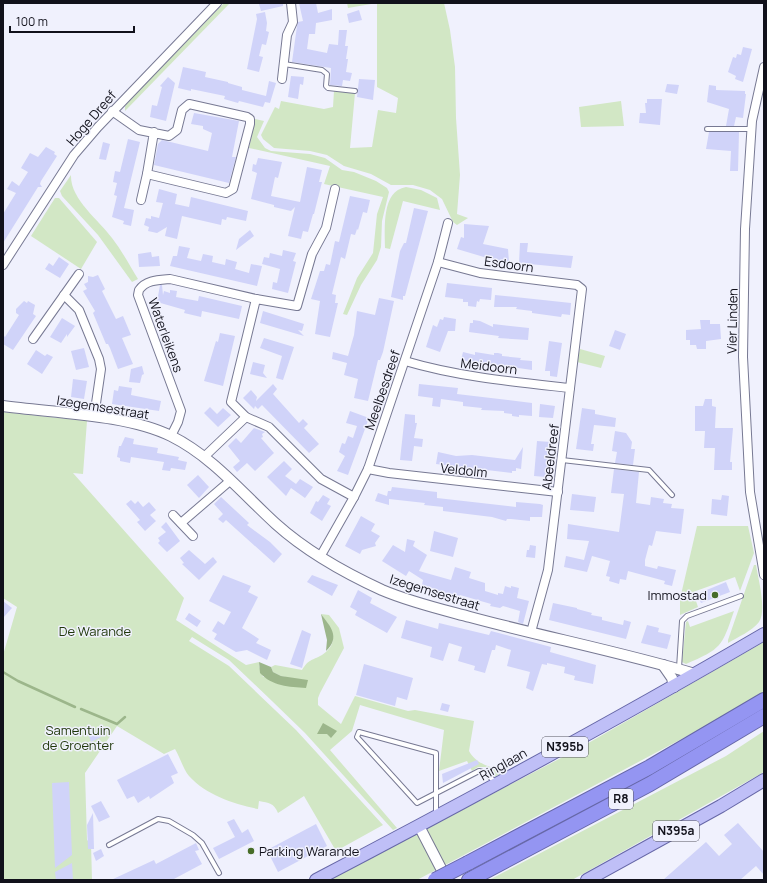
<svg xmlns="http://www.w3.org/2000/svg" width="767" height="883" viewBox="0 0 767 883" font-family="Manrope,sans-serif">
<style>
.green{fill:#d2e7c5}
.water{fill:#9cb68b}
.lines{fill:none;stroke-linecap:round;stroke-linejoin:round}
.stream{stroke:#9cb68b;stroke-width:2.5}
.building{fill:#d0d3f9}
.service-casing{stroke:#777993;stroke-width:6}
.minor-casing{stroke:#777993;stroke-width:10}
.tertiary-casing{stroke:#777993;stroke-width:12}
.primary-casing{stroke:#6667a7;stroke-width:14}
.motorway-casing{stroke:#6667a7;stroke-width:16}
.service{stroke:#fff;stroke-width:4}
.minor{stroke:#fff;stroke-width:8}
.tertiary{stroke:#fff;stroke-width:10}
.primary{stroke:#bfbff7;stroke-width:12}
.motorway{stroke:#9495f2;stroke-width:14}
.motorway-bridge-casing{stroke:#6667a7;stroke-width:16;stroke-linecap:butt}
.motorway-bridge{stroke:#9495f2;stroke-width:14}
.poi-dot{fill:#476d28;stroke:#f0f1fd;stroke-width:1.5}
.labels{text-anchor:middle;stroke-width:3;stroke-linejoin:round;paint-order:stroke}
.shield{fill:#f0f1fd;stroke:#54545f;stroke-width:1}
.shield-label{font-size:12px;font-weight:bold;fill:#11111b}
.street-label{font-size:13px;fill:#11111b;stroke:#f0f1fd}
.poi-label{font-size:13px;fill:#11111b;stroke:#f0f1fd;text-anchor:end}
.park-label{font-size:13px;fill:#1f3709;stroke:#f0f1fd}
</style>
<rect width="100%" height="100%" fill="#f0f1fd"/>
<!-- green -->
<g class="green">
<polygon points="224,3 230,3 125,111 125,106 128,102"/>
<polygon points="347,3 444,3 450,30 455,67 456,118 460,175 457,214 468,218 457,225 453,222 442,199 430,190 413,185 391,185 371,174 344,166 327,155 310,151 274,148 263,139 261,135 275,107 279,109 281,101 324,109 333,107 334,91 355,93 350,148 372,147 378,110 396,113 398,98 377,87 377,3 348,8"/>
<polygon points="621,101 624,126 581,127 579,107"/>
<polygon points="255,119 264,121 257,137 265,148 271,151 310,154 325,158 342,170 354,172 376,181 387,188 389,192 382,221 381,247 377,260 361,285 347,315 343,314 357,278 373,253 377,214 383,197 324,184 330,166 249,148"/>
<path d="M71,175C70,199 99,220 112,238C122,251 130,266 138,279L132,282L98,235L62,196L60,191Z"/>
<path d="M406,187L421,190L437,198L440,210L403,201L390,249L385,248C385,229 381,191 406,187Z"/>
<polygon points="55,198 59,198 97,242 81,269 31,236"/>
<polygon points="580,349 605,356 601,368 577,362"/>
<path d="M3,412L87,421L83,474L73,473L184,598L176,620L246,665L259,662V666L263,677L290,678L281,676L273,672L271,667L275,665L302,670C309,659 311,661 322,655C341,643 331,627 321,614L329,615L339,628L344,648L320,693L318,698V705L341,724L355,696L408,711L415,710L474,721L469,751C476,764 490,767 504,771L495,777L485,767H478L472,771L467,761L439,771L444,730L360,705L352,731L330,750L397,828L393,830L305,733L272,701L229,660L192,637L189,641L229,666L296,730L383,825L336,851L304,796L278,813C274,803 269,803 259,801L258,809C234,804 206,795 189,776C183,769 180,757 175,749L164,754L117,726L85,773L87,840L91,843L92,880H3V655L17,607L3,598Z"/>
<polygon points="697,526 748,526 754,553 740,591 735,577 693,592 698,607 680,615 680,599"/>
<path d="M754,565H756C758,578 767,610 759,622C752,631 738,637 728,643V640Z"/>
<path d="M734,611C722,647 721,649 686,664L682,662L686,622L688,621L690,627Z"/>
<polygon points="764,642 764,693 734,711 417,880 329,880 578,749"/>
<polygon points="764,731 764,772 572,880 489,880 726,756"/>
</g>
<!-- water -->
<g class="water">
<path d="M321,614C330,626 341,637 326,651L327,640Z"/>
<path d="M259,662L271,667L273,672L281,676L308,680L306,688C289,687 272,686 260,673Z"/>
<polygon points="323,723 337,731 331,738 327,734 317,734"/>
</g>
<g class="lines">
<!-- stream -->
<g class="stream">
<polyline points="3,672 18,681 75,707"/>
<polyline points="81,709 117,724 125,717"/>
</g>
</g>
<!-- building -->
<g class="building">
<polygon points="264,3 283,3 283,6 261,11 259,4"/>
<polygon points="299,3 316,3 318,13 332,9 332,20 316,23 315,34 309,34 307,49 327,53 329,44 338,45 339,30 347,30 345,46 348,46 346,59 348,59 346,72 352,73 350,81 343,80 342,86 330,85 331,68 292,62 297,26 298,22 303,21"/>
<polygon points="359,10 362,20 349,23 347,14"/>
<polygon points="265,12 267,23 266,31 269,32 266,45 262,44 259,56 263,57 259,72 247,69 257,19 256,14"/>
<polygon points="743,47 752,49 743,82 735,79 736,76 728,72 733,57 736,58 737,54 741,55"/>
<polygon points="183,67 206,72 205,77 228,82 228,83 242,87 242,90 266,96 269,81 276,83 270,103 265,102 263,107 239,101 238,103 224,99 225,96 191,89 191,91 178,88"/>
<polygon points="291,76 304,77 303,85 300,84 298,99 288,97"/>
<polygon points="168,77 175,83 166,121 150,117 152,105 157,106 162,87 160,86"/>
<polygon points="359,79 375,80 373,100 357,97"/>
<polygon points="667,84 679,85 677,94 665,92"/>
<polygon points="709,85 716,86 716,90 745,91 745,94 746,94 743,118 736,117 734,126 726,126 729,109 707,102"/>
<polygon points="647,99 662,99 660,125 639,123 640,113 646,113 645,103 647,103"/>
<polygon points="194,113 239,121 232,157 236,157 229,183 154,165 158,144 162,140 208,151 212,133 203,129 203,126 191,124"/>
<polygon points="709,132 739,132 738,171 730,171 731,151 706,149"/>
<polygon points="128,139 140,142 124,208 134,210 131,226 123,224 124,221 112,217 117,196 114,195 117,183 113,182 115,171 120,172"/>
<polygon points="103,142 110,144 106,160 99,159"/>
<polygon points="46,147 55,152 54,154 57,156 41,181 40,184 42,187 38,187 3,243 3,214 16,193 7,189 12,181 19,186 28,172 21,168 30,153 38,157"/>
<polygon points="258,158 282,162 278,178 275,177 271,196 300,202 307,167 322,170 319,182 322,182 314,214 313,214 308,232 303,231 301,239 288,236 295,207 291,211 274,207 274,205 251,199 257,173 252,171 253,164 256,165"/>
<polygon points="159,189 177,194 175,204 189,207 191,197 248,211 246,221 227,217 226,220 222,219 221,225 182,216 177,239 165,236 167,227 157,233 148,231 149,227 144,225 146,218 151,219 151,216 159,218 163,203 156,202"/>
<polygon points="350,196 370,200 367,213 363,212 358,230 357,229 355,235 351,234 345,259 341,257 332,294 336,295 335,303 338,303 330,337 315,334 320,301 311,299 320,271 324,271 326,264 330,265 335,241 339,242"/>
<polygon points="414,208 428,211 405,296 403,296 403,300 391,297 400,251 404,243 406,243"/>
<polygon points="464,224 489,226 483,244 508,249 509,262 494,260 457,249 461,237 464,238"/>
<polygon points="250,230 254,236 236,250 239,239"/>
<polygon points="520,243 528,243 527,252 573,256 571,268 519,263"/>
<polygon points="179,246 190,248 187,258 201,261 203,254 213,256 212,262 225,265 226,259 237,262 235,269 249,273 251,264 262,266 257,286 170,266 173,256 177,256"/>
<polygon points="283,250 296,253 293,261 296,262 288,293 272,289 273,282 277,283 280,269 262,264 264,257 269,258 270,253 282,256"/>
<polygon points="151,252 152,257 159,256 160,266 139,267 138,254"/>
<polygon points="59,257 69,264 60,278 45,269 49,263 53,266"/>
<polygon points="98,275 105,289 102,291 116,319 123,316 131,335 122,338 133,364 118,369 110,348 108,344 106,344 93,313 95,311 83,291 87,289 84,284 88,282 88,276 93,277"/>
<polygon points="447,283 492,288 491,300 480,299 479,302 477,301 476,307 468,306 468,302 463,302 463,299 445,297"/>
<polygon points="160,285 162,285 163,295 164,291 170,293 170,290 177,291 176,297 198,301 199,296 242,306 239,319 202,311 201,317 184,313 185,310 157,302"/>
<polygon points="495,295 571,303 570,315 562,314 561,317 532,313 532,311 516,309 517,307 494,307"/>
<polygon points="379,298 394,301 383,352 380,360 378,360 368,401 354,398 358,379 344,375 347,363 332,359 333,352 348,356 354,335 357,311 375,315"/>
<polygon points="24,301 27,303 28,301 35,305 33,314 36,316 13,350 3,344 3,335 5,337 19,315 16,313 16,309"/>
<polygon points="263,311 304,324 302,331 298,330 304,336 260,323"/>
<polygon points="444,317 456,319 455,331 448,331 440,352 426,347 433,325 437,327 440,319 443,320"/>
<polygon points="62,318 75,326 67,337 67,334 61,343 50,337"/>
<polygon points="473,320 480,321 493,327 493,324 529,328 528,340 498,338 499,336 469,332 470,323 473,323"/>
<polygon points="700,320 710,320 710,324 720,324 721,339 706,341 706,349 697,349 696,345 690,345 690,340 686,340 686,330 701,329"/>
<polygon points="615,330 626,334 620,350 609,346"/>
<polygon points="220,333 235,336 223,386 204,381 216,341 218,342"/>
<polygon points="264,338 294,347 283,380 276,378 282,356 260,348"/>
<polygon points="549,341 562,343 557,377 550,376 550,371 545,371"/>
<polygon points="84,348 89,367 76,370 71,351"/>
<polygon points="36,350 45,356 47,354 53,357 42,374 27,364"/>
<polygon points="463,352 475,355 475,352 494,355 494,353 498,353 502,354 502,356 521,358 520,360 532,361 532,370 461,360"/>
<polygon points="253,362 265,365 263,373 267,378 250,374"/>
<polygon points="142,366 144,374 142,375 140,383 129,382 131,369"/>
<polygon points="73,379 87,381 84,399 71,397"/>
<polygon points="273,384 277,389 273,394 299,423 303,419 308,424 304,428 319,444 309,453 262,405 258,409 255,406 254,409 243,398 251,390 257,397 256,401"/>
<polygon points="419,384 458,388 457,394 532,403 532,416 519,415 519,417 512,416 512,414 504,413 504,411 481,410 482,408 463,406 463,402 441,399 440,407 432,406 433,398 418,396"/>
<polygon points="119,386 132,388 131,395 161,401 159,411 112,404 114,390 118,391"/>
<polygon points="705,399 712,399 712,406 716,407 715,428 733,428 730,462 732,462 732,470 714,470 715,448 704,448 705,431 695,431 695,406 703,406"/>
<polygon points="540,404 555,406 553,418 539,417"/>
<polygon points="210,407 217,414 223,408 231,415 218,427 204,413"/>
<polygon points="582,408 595,410 595,414 616,418 615,427 594,425 591,444 594,444 593,451 576,449"/>
<polygon points="350,411 369,418 348,475 337,471 345,456 339,452 342,443 345,444 348,436 353,438 357,426 346,423"/>
<polygon points="405,414 415,415 415,423 417,423 414,438 423,439 422,447 414,446 412,461 400,460"/>
<polygon points="254,428 265,432 262,434 263,437 261,438 274,453 255,471 247,463 237,472 233,467 240,461 228,446 236,438 241,443"/>
<polygon points="615,431 626,433 632,442 631,449 635,449 633,465 615,463 617,452 612,451"/>
<polygon points="125,437 134,439 133,444 158,448 157,453 179,457 178,460 187,462 185,470 171,468 170,471 162,470 164,462 131,457 130,463 120,461 120,458 117,457 119,446 121,446"/>
<polygon points="537,441 551,442 546,477 534,476"/>
<polygon points="523,447 521,469 516,468 516,471 512,471 512,473 436,464 438,452 456,456 472,455 515,460"/>
<polygon points="284,461 292,469 285,476 296,484 300,479 313,487 305,498 291,488 286,496 267,477"/>
<polygon points="614,469 639,472 636,503 650,505 651,497 664,499 663,503 672,504 671,508 684,509 681,534 656,531 652,546 649,545 645,560 645,566 657,569 658,566 676,570 672,586 664,584 665,581 628,571 626,580 620,579 619,584 609,581 610,577 606,576 610,561 592,556 587,572 564,567 566,556 584,560 589,541 567,539 568,524 619,532 624,494 611,493"/>
<polygon points="198,475 209,487 199,498 187,485"/>
<polygon points="392,487 437,492 437,498 516,507 516,502 540,504 543,505 542,517 530,517 530,521 511,519 507,519 506,521 492,517 443,511 443,507 424,505 425,503 389,499 389,505 375,501 378,493 387,496 388,491 391,491"/>
<polygon points="572,494 596,497 594,512 570,510"/>
<polygon points="323,495 330,499 327,504 331,506 322,521 310,513 316,501 318,502"/>
<polygon points="722,495 729,496 727,516 711,514 712,499 721,500"/>
<polygon points="221,497 249,523 247,525 270,542 282,554 274,563 226,520 223,523 218,519 223,514 214,504"/>
<polygon points="131,500 135,504 138,501 143,507 149,502 156,510 150,515 156,521 145,531 137,522 140,520 126,504"/>
<polygon points="361,516 375,524 371,531 380,536 375,543 376,546 362,550 360,554 345,546"/>
<polygon points="166,522 180,541 167,552 158,543 160,541 158,538 166,532 161,527"/>
<polygon points="434,531 458,538 453,557 430,551"/>
<polygon points="407,539 415,541 413,546 427,555 419,571 451,580 455,567 471,572 469,578 485,583 485,591 498,595 498,593 503,594 505,586 511,588 511,586 519,588 517,598 529,601 523,624 518,622 520,611 503,606 500,608 490,606 491,604 460,595 459,597 434,591 435,589 422,585 423,580 409,571 406,576 382,561 393,545 405,552"/>
<polygon points="530,545 536,546 535,558 526,557 527,550 529,550"/>
<polygon points="189,550 205,564 213,557 217,562 199,580 182,564 184,563 180,558"/>
<polygon points="223,575 251,586 248,592 258,597 242,628 259,639 256,643 271,650 267,660 247,650 236,652 214,639 217,634 212,631 218,621 224,625 231,612 209,601"/>
<polygon points="312,575 338,585 332,596 307,582"/>
<polygon points="726,582 730,592 701,603 697,594"/>
<polygon points="358,590 372,598 370,603 397,617 387,633 355,615 357,611 350,607"/>
<polygon points="3,601 12,608 3,618"/>
<polygon points="553,603 577,608 577,609 592,613 591,615 602,617 602,620 623,625 624,620 631,622 626,639 549,620"/>
<polygon points="189,613 201,621 197,627 185,619"/>
<polygon points="406,620 438,629 439,623 489,635 491,631 551,647 550,652 596,665 593,684 574,680 575,676 564,673 565,667 547,663 547,665 542,664 533,691 526,688 530,672 507,666 511,650 496,645 495,650 492,650 485,673 474,670 475,666 458,661 462,647 449,643 443,661 430,657 432,647 401,638"/>
<polygon points="647,625 659,628 658,632 671,635 667,649 641,643"/>
<polygon points="302,630 311,634 302,668 290,664"/>
<polygon points="364,664 413,678 407,700 397,697 395,706 356,695"/>
<polygon points="442,703 450,705 448,712 440,710"/>
<polygon points="98,732 101,737 91,742 89,736"/>
<polygon points="168,754 178,773 171,776 174,783 150,799 149,796 138,803 134,796 127,799 117,780"/>
<polygon points="477,760 479,764 443,783 442,774"/>
<polygon points="69,782 72,855 55,868 52,783"/>
<polygon points="101,801 110,817 99,822 91,806"/>
<polygon points="93,813 94,849 88,849 87,825"/>
<polygon points="234,819 242,833 248,829 254,841 219,859 213,848 235,837 227,822"/>
<polygon points="738,823 764,852 764,875 756,866 740,880 663,880 706,842 719,856 732,844 724,835"/>
<polygon points="316,824 327,846 278,872 267,850"/>
<polygon points="196,843 199,850 195,851 202,864 172,880 111,880 154,860 156,864"/>
<polygon points="101,849 104,856 96,861 93,853"/>
<polygon points="72,863 73,880 56,880 55,872"/>
</g>
<g class="lines">
<!-- service casing -->
<g class="service-casing">
<g id="service">
<polyline points="284,64 322,70 327,74 326,86 328,88 355,91"/>
<polyline points="707,129 751,129"/>
<polyline points="562,460 649,470 672,495"/>
<polyline points="679,668 682,621 687,616 741,596"/>
<polyline points="436,815 436,753 359,732 357,737 417,803 479,771 486,773 496,783"/>
<polyline points="109,845 158,819 169,821 193,835 202,843 219,873"/>
</g>
</g>
<!-- minor casing -->
<g class="minor-casing">
<g id="minor">
<polyline points="764,67 752,121 745,229 743,357 750,492 764,575"/>
<polyline points="282,79 287,35 293,22 291,3"/>
<polyline points="112,111 139,130 169,136 177,130 182,110 189,104 247,117 250,119 250,124 233,189 226,193 147,174 154,132"/>
<polyline points="335,189 326,228 312,254 297,306 256,299 231,402 246,417 269,427 321,479 354,497"/>
<polyline points="141,200 147,174"/>
<polyline points="438,262 480,273 577,285 582,289 548,570 531,632"/>
<polyline points="3,265 74,155 98,127 217,3"/>
<polyline points="64,295 79,310 99,359 101,369 94,417"/>
<polyline points="33,339 79,274"/>
<path d="M405,361C459,377 515,382 570,388"/>
<path d="M171,436L178,422L181,411L138,295L139,290C146,280 158,280 170,279L256,299"/>
<polyline points="204,457 246,417"/>
<polyline points="368,469 389,473 558,492"/>
<polyline points="173,515 193,536"/>
<polyline points="181,523 231,480"/>
<polyline points="320,557 354,497 368,469 438,262 448,223"/>
</g>
</g>
<!-- tertiary casing -->
<g class="tertiary-casing">
<g id="tertiary">
<path d="M3,406C53,413 127,414 171,436C213,457 242,493 276,524C306,551 345,573 382,590C410,602 440,609 470,617C544,637 621,652 695,674"/>
<polyline points="663,665 672,678 674,687"/>
<polyline points="419,826 447,880"/>
</g>
</g>
<!-- primary casing -->
<g class="primary-casing">
<g id="primary">
<path d="M316,880C467,801 617,720 764,634"/>
<polyline points="587,880 721,806 764,780"/>
</g>
</g>
<!-- motorway casing -->
<g class="motorway-casing">
<g id="motorway">
<polyline points="468,863 650,767 764,700"/>
<polyline points="469,880 650,784 764,716"/>
</g>
</g>
<!-- service -->
<use href="#service" class="service"/>
<!-- minor -->
<use href="#minor" class="minor"/>
<!-- tertiary -->
<use href="#tertiary" class="tertiary"/>
<!-- primary -->
<use href="#primary" class="primary"/>
<!-- motorway -->
<use href="#motorway" class="motorway"/>
<!-- motorway-bridge casing -->
<g class="motorway-bridge-casing">
<polyline id="motorway-bridge" points="435,880 468,863"/>
</g>
<!-- motorway-bridge -->
<use href="#motorway-bridge" class="motorway-bridge"/>
</g>
<!-- markers -->
<g class="poi-dot">
<circle cx="715" cy="595" r="4"/>
<circle cx="251" cy="851" r="4"/>
</g>
<g class="labels">
<!-- shield labels -->
<g class="shield">
<rect x="542" y="737" width="46" height="20" rx="3"/>
<rect x="609" y="789" width="24" height="20" rx="3"/>
<rect x="653" y="821" width="46" height="20" rx="3"/>
</g>
<g class="shield-label">
<text x="565" y="751">N395b</text>
<text x="621" y="803">R8</text>
<text x="676" y="835">N395a</text>
</g>
<!-- street labels -->
<g class="street-label">
<text transform="translate(91 118) rotate(-49)" y="5">Hoge Dreef</text>
<text transform="translate(509 264) rotate(8)" y="5">Esdoorn</text>
<text transform="translate(732 321) rotate(-89)" y="5">Vier Linden</text>
<text transform="translate(166 335) rotate(70)" y="5">Waterleikens</text>
<text transform="translate(489 366) rotate(7)" y="5">Meidoorn</text>
<text transform="translate(382 390) rotate(-71)" y="5">Meelbesdreef</text>
<text transform="translate(103 407) rotate(9)" y="5">Izegemsestraat</text>
<text transform="translate(550 457) rotate(-83)" y="5">Abeeldreef</text>
<text transform="translate(464 470) rotate(6)" y="5">Veldolm</text>
<text transform="translate(435 592) rotate(17)" y="5">Izegemsestraat</text>
<text transform="translate(503 764) rotate(-29)" y="5">Ringlaan</text>
</g>
<!-- poi labels -->
<g class="poi-label">
<text x="707" y="600">Immostad</text>
<text x="259" y="856" text-anchor="start">Parking Warande</text>
</g>
<!-- park labels -->
<g class="park-label">
<text x="95" y="636">De Warande</text>
<text x="78" y="735">Samentuin<tspan x="78" dy="15">de Groenter</tspan></text>
</g>
</g>
<!-- border -->
<rect width="767" height="883" fill="none" stroke="#11111b" stroke-width="8"/>
<!-- scale -->
<path d="M10 26v6h124v-6" fill="none" stroke="#11111b" stroke-width="2"/>
<text x="16" y="26" font-size="12" fill="#11111b" stroke="#f0f1fd" stroke-width="3" paint-order="stroke">100 m</text>
</svg>
